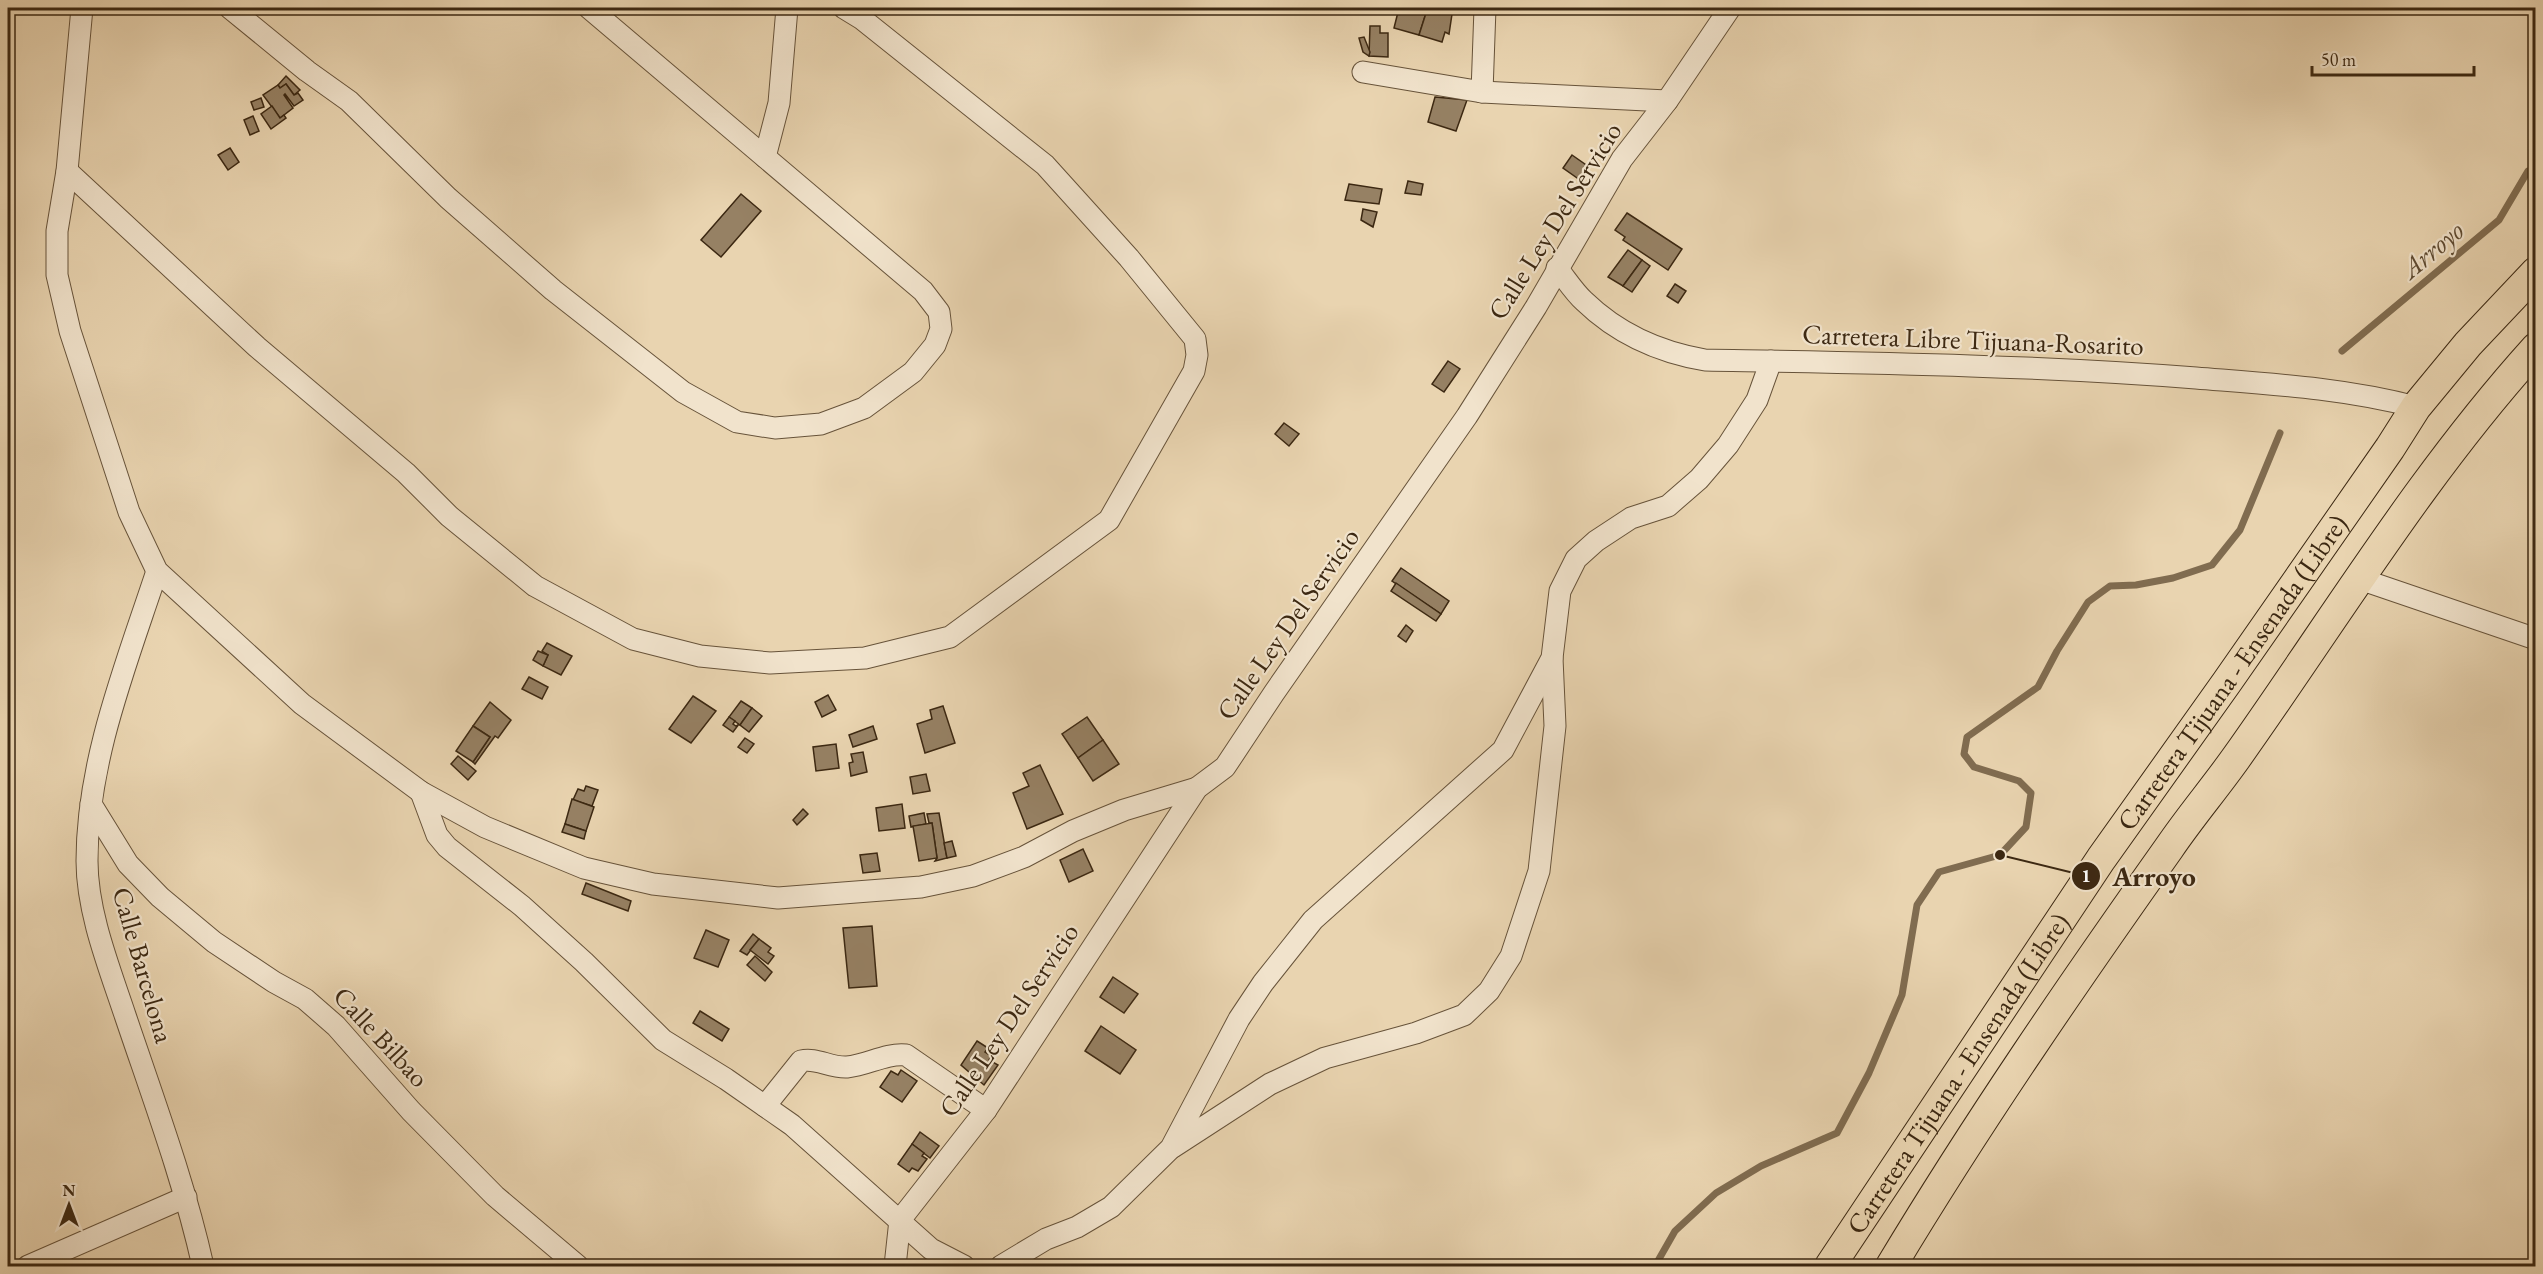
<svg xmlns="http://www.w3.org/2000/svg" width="2543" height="1274" viewBox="0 0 2543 1274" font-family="'EB Garamond',serif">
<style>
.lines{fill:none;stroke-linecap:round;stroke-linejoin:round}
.stream{stroke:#806c50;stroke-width:7}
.building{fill:#968164;stroke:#3c2812;stroke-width:1.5}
.minor-casing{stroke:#67533a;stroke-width:23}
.highway-casing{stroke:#3c2812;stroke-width:32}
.minor{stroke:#f1e3cc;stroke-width:21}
.highway{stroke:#e9d4b0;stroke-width:30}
.labels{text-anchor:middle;stroke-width:4.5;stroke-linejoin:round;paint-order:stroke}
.street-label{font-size:27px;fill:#3c2812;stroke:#f1e3cc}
.water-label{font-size:28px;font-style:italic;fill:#5e4a31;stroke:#f1e3cc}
.leader{fill:none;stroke:#3c2812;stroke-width:2}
.callout-dot{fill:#3c2812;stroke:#f1e3cc;stroke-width:2}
.mark-label{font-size:18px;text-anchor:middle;font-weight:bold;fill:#fff}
.callout-label{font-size:28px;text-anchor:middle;font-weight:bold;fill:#3c2812;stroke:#f1e3cc;stroke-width:4.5;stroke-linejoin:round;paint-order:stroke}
</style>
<rect width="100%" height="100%" fill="#e9d4b0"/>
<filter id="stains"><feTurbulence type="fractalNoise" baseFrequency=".00333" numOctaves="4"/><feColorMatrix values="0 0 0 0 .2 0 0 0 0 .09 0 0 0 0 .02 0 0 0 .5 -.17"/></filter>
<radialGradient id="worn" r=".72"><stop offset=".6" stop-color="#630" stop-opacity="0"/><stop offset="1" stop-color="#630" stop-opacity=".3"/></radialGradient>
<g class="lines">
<!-- stream -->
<g class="stream">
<polyline points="2342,351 2499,220 2528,171 2536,170"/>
<polyline points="1655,1266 1675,1231 1716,1193 1761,1166 1837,1133 1869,1073 1902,995 1917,905 1939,872 2000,855 2026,827 2031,793 2019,781 1974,767 1964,754 1967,737 2038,687 2057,651 2088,602 2110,586 2136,585 2173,578 2212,565 2240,530 2280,433"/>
</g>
</g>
<!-- building -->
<g class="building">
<polygon points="1399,8 1431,8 1430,11 1427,10 1419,35 1394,28"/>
<polygon points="1427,10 1442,14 1442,11 1452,14 1449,34 1445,32 1442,42 1419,35"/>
<polygon points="1370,26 1380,26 1380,33 1388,33 1388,57 1369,56"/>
<polygon points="1364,37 1370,52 1369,56 1363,52 1359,38"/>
<polygon points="286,76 300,90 294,95 286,84 280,88 278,85"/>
<polygon points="286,84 294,95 298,93 303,100 294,106 285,94 284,95 293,108 280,118 263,95 278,85 280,88"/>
<polygon points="1435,97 1467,100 1456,131 1428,122"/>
<polygon points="261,98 264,107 254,110 251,102"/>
<polygon points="272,106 280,118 284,115 286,118 271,129 261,114"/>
<polygon points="253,116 259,131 250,135 244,120"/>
<polygon points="230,148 239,162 228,170 218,155"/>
<polygon points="1572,155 1589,167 1580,180 1563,168"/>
<polygon points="1408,181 1423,184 1421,195 1405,193"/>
<polygon points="1349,184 1382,189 1379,204 1345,200"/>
<polygon points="741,194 761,211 721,257 701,240"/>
<polygon points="1363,209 1377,212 1373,227 1361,220"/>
<polygon points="1627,213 1682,249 1668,270 1623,240 1625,237 1615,230"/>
<polygon points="1628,250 1642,260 1623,286 1608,277"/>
<polygon points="1642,260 1650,266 1632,292 1623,286"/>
<polygon points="1675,284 1686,291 1678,303 1667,296"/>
<polygon points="1448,361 1460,369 1444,392 1432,384"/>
<polygon points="1284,423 1299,434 1289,446 1275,434"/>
<polygon points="1401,568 1449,601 1441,614 1392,581"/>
<polygon points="1396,583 1441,614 1436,621 1391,591"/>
<polygon points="1406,625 1413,631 1406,642 1398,636"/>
<polygon points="547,643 572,656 561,675 543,666 548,655 542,651"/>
<polygon points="538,651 548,655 543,666 533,660"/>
<polygon points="529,677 548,687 542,699 522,689"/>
<polygon points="828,695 836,710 822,717 815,702"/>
<polygon points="693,696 716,711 691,743 669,729"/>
<polygon points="741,701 752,708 740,725 729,717"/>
<polygon points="490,702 511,720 498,738 495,736 475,764 473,762 490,737 473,726"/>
<polygon points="943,706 955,743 925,753 917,724 932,719 930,710"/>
<polygon points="752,708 762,716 749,732 740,725"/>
<polygon points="729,717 735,721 733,724 736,726 739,724 733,732 723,725"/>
<polygon points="1087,717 1103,740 1078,758 1062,734"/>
<polygon points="473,726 490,737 473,762 456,751"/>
<polygon points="873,726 877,739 853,747 849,735"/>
<polygon points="745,738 754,744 747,753 738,747"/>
<polygon points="1103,740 1119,764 1093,781 1078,758"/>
<polygon points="836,744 839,768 816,771 813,747"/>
<polygon points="863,752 867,772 851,776 849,763 853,762 851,754"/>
<polygon points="458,756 476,771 468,780 451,764"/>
<polygon points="1040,765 1063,814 1027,829 1013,793 1029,786 1023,773"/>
<polygon points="926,774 930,791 913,794 910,777"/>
<polygon points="586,786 598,790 592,806 573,800 578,789 584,791"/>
<polygon points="572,799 594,807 586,831 565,824"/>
<polygon points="902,804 905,828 879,831 876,808"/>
<polygon points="803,809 808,814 797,825 793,820"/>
<polygon points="924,813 926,824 911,827 909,816"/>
<polygon points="939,813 947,858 935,861 937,858 932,823 929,823 927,814"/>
<polygon points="932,823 937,858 919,861 913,826"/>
<polygon points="565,824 586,831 584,839 562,832"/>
<polygon points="952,841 956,856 947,858 944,843"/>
<polygon points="1083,849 1093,871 1069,882 1060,860"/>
<polygon points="877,853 880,871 863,873 860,855"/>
<polygon points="586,883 631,901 628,911 582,894"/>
<polygon points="872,926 877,986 849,988 843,928"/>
<polygon points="706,930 729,940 718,967 694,958"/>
<polygon points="753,934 759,939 747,955 740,951"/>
<polygon points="759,939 771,948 768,952 774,956 768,964 750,950"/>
<polygon points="755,956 772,972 765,981 747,965"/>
<polygon points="1113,977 1138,994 1124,1013 1100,997"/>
<polygon points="700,1011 729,1029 722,1041 693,1023"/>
<polygon points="1101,1026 1136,1050 1120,1074 1085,1051"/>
<polygon points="977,1041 988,1048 985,1052 991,1056 989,1060 998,1065 984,1085 961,1065"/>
<polygon points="901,1070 917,1081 902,1102 880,1087 891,1071 898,1075"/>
<polygon points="920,1132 939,1146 930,1158 912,1144"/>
<polygon points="912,1144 924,1153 922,1156 927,1159 918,1171 912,1168 909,1172 898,1164"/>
</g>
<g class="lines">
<!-- minor casing -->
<g class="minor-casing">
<g id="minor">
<polyline points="82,8 67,171 57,231 57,275 70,331 129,512 157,571 302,704 421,792 485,827 584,868 653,884 778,898 921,887 973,876 1024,857 1073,831 1124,810 1197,788"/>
<polyline points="230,8 307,71 349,101 448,198 553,290 683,392 737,422 775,428 821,424 864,408 913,372 935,345 941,329 939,312 923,291 589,8"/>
<polyline points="1363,72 1482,92 1667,101"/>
<polyline points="1482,92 1485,8"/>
<polyline points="765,157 779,103 787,8"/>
<polyline points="67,171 257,347 406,473 449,516 535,586 633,639 700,656 770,663 865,658 950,637 1109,520 1194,371 1197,355 1195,339 1129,258 1045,165 862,19 844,8"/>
<path d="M1557,268C1566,279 1574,292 1584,301C1618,334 1658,352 1705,360C1869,363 2032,365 2196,378C2270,384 2344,388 2416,407"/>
<path d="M157,571C126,665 87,761 87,861C87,912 109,967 125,1015C153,1098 184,1181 203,1266"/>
<polyline points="2360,579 2536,639"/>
<polyline points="421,792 437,835 447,847 522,906 584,962 663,1040 726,1079 792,1125 931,1249 964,1266"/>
<polyline points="91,804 128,864 160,897 214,942 274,982 305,999 336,1026 411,1111 495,1196 578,1266"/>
<path d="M765,1106L801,1061C816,1057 830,1068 847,1067C868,1065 885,1053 906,1055L986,1110"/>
<polyline points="1173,1147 1270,1084 1325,1058 1416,1033 1464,1015 1489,991 1511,956 1539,871 1555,726 1552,658"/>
<polyline points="28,1266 186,1197"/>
<polyline points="895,1266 900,1220 986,1110 1197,788 1225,767 1274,693 1467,416 1536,307 1622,159 1667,101 1730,8"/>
<polyline points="1001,1266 1046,1239 1077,1227 1111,1207 1171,1148 1239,1019 1263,983 1313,920 1503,750 1552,658 1560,591 1576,559 1596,541 1631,518 1668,506 1699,479 1728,445 1757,400 1771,361"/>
</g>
</g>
<!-- highway casing -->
<g class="highway-casing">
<g id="highway">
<path id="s1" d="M1830,1266L2101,859L2227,682L2390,448L2416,407L2468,344L2536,272"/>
<path d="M1891,1266C1977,1123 2072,985 2169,848C2190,817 2214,789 2236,758C2334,620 2422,474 2536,348"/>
</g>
</g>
<!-- minor -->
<use href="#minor" class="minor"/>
<!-- highway -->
<use href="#highway" class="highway"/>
</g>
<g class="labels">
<!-- street labels -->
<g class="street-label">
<text transform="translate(1555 221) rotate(-58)" y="9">Calle Ley Del Servicio</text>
<text transform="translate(1973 340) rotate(2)" y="9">Carretera Libre Tijuana-Rosarito</text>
<text transform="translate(1288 624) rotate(-55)" y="9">Calle Ley Del Servicio</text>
<text dy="9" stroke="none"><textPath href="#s1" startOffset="717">Carretera Tijuana - Ensenada (Libre)</textPath></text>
<text transform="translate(143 965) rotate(74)" y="9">Calle Barcelona</text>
<text transform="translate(1009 1020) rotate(-56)" y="9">Calle Ley Del Servicio</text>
<text transform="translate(381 1037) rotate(47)" y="9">Calle Bilbao</text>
<text dy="9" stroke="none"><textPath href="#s1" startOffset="231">Carretera Tijuana - Ensenada (Libre)</textPath></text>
</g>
<!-- water labels -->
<g class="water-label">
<text transform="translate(2432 249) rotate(-40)" y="10">Arroyo</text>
</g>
</g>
<!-- callouts -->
<path class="leader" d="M2000 855L2086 876"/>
<g class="callout-dot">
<circle cx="2000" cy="855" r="6"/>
<circle cx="2086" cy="876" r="15"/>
</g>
<g class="mark-label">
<text x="2086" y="882">1</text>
</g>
<g class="callout-label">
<text x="2154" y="886">Arroyo</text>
</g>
<!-- margin -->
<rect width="2543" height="1274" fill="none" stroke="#e9d4b0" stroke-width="30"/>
<rect x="9" y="9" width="2525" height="1256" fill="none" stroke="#3c2812" stroke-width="3"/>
<rect x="15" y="15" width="2513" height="1244" fill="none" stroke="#3c2812" stroke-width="1.5"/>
<!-- north arrow -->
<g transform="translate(69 1205)" stroke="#f1e3cc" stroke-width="4.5" paint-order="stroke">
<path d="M0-4.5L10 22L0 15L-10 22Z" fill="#3c2812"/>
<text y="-9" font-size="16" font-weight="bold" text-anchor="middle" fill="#3c2812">N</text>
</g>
<!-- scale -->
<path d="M2312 66v9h162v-9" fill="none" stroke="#3c2812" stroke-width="3"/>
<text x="2321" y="66" font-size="18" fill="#3c2812" stroke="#f1e3cc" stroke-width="4.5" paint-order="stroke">50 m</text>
<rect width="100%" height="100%" filter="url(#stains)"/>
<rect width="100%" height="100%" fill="url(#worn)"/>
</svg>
